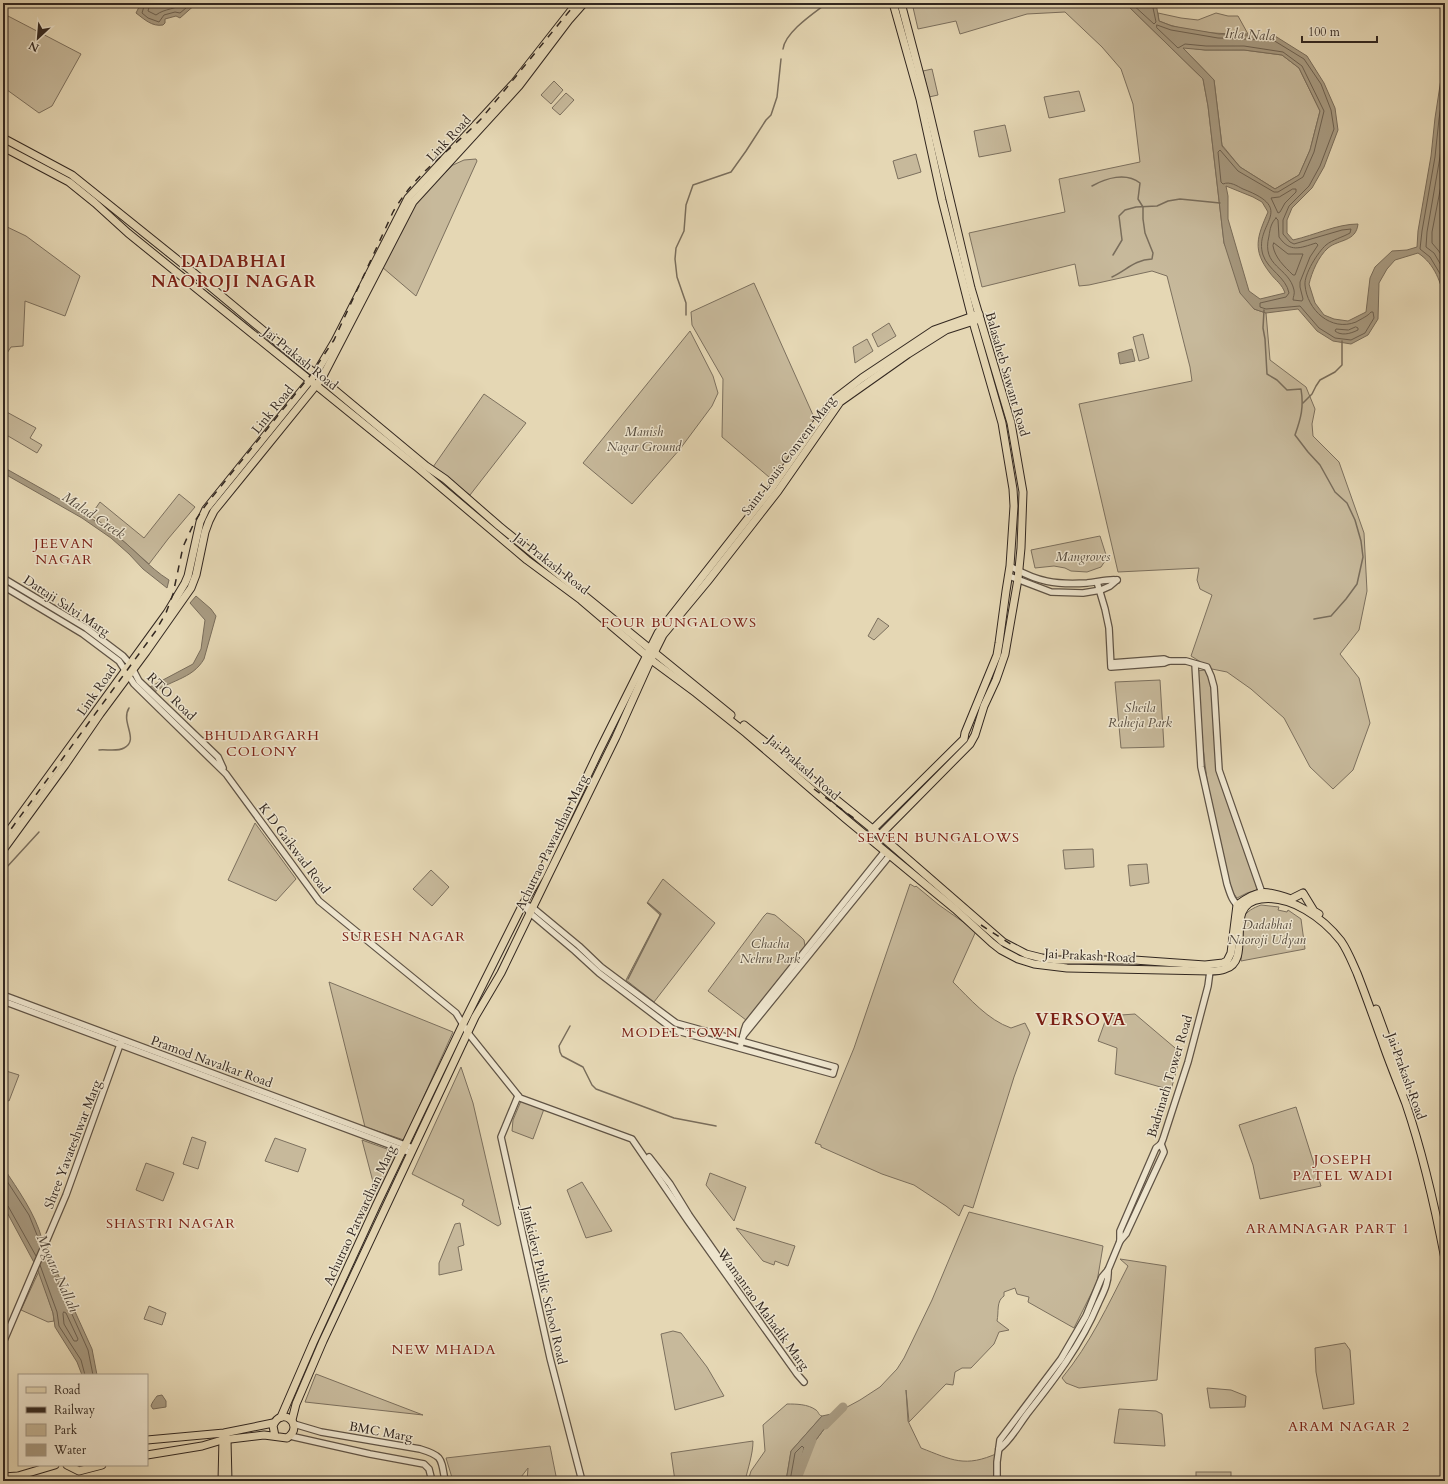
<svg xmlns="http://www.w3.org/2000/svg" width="1448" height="1484" viewBox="0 0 1448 1484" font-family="Cardo,serif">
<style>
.green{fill:#c7b99b;stroke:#7c705e}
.water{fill:#a89b82;stroke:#796d5b;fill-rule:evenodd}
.pier{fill:#e5d7b4}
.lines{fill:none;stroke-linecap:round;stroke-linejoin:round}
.shore{stroke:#6d6151;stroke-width:1}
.stream{stroke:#796d5b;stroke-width:1.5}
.river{stroke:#a89b82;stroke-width:9}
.minor-casing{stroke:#5f5345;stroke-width:8}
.major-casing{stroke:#322720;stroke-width:9}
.minor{stroke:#eee5ce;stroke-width:5.5}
.major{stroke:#e5d7b4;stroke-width:7}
.rail{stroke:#322720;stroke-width:1.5;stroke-dasharray:7 7;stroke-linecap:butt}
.labels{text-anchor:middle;stroke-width:3;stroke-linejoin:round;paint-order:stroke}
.street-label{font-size:13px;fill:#322720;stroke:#eee5ce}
.park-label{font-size:13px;font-style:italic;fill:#574c3f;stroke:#eee5ce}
.water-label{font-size:14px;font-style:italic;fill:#554a3d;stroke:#eee5ce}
.neighbourhood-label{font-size:14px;letter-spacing:1px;fill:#7a1f14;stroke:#eee5ce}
.district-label{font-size:17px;font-weight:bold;letter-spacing:1px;fill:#7a1f14;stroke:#eee5ce}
</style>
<rect width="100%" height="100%" fill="#e5d7b4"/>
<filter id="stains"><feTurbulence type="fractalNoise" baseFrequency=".005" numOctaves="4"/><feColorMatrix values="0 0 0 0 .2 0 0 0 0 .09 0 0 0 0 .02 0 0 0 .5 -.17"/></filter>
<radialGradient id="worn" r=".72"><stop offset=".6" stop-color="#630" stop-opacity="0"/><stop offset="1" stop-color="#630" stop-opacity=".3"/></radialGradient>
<!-- green -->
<g class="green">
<polygon points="912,3 1125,3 1203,79 1208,106 1224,243 1254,309 1266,313 1270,360 1306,387 1315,409 1312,424 1313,436 1339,462 1364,533 1367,591 1359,630 1340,654 1359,678 1370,723 1353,770 1333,789 1310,767 1284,718 1251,689 1227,672 1212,669 1191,656 1212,595 1200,589 1197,580 1199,568 1118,572 1079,404 1192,381 1190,367 1167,276 1152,271 1089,285 1079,286 1075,264 982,287 969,233 1065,212 1059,179 1140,162 1133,104 1121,69 1102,47 1065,12 1027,14 960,34 956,21 918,29"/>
<path d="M1158,13L1181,18L1198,20L1216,13L1228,16H1238L1248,34C1218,34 1187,33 1159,21Z"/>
<polygon points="3,16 8,16 81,54 52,106 39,113 3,87"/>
<polygon points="1182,47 1205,50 1244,50 1282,55 1299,68 1320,111 1310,150 1299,175 1275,189 1240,167 1222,145 1214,80"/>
<polygon points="932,69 938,95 929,97 923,71"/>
<polygon points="554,81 563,90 551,104 541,95"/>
<polygon points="1079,91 1085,111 1049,118 1044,97"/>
<polygon points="566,93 574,100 560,115 552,108"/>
<polygon points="1005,125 1011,151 979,157 974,131"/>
<polygon points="916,154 921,172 898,179 893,161"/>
<polygon points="476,159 477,161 416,296 382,267 417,201 453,165 464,160"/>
<polygon points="3,225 26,236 80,276 65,316 25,301 23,346 11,347 3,359"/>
<polygon points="754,283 817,424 776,483 722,437 723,379 692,325 691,312"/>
<polygon points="889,323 896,336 878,347 872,334"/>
<polygon points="690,331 713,376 718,393 712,406 680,449 632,504 583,463"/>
<polygon points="1143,334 1149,358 1139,361 1133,337"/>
<polygon points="867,339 873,351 855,363 853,347"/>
<polygon points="484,394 526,423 470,495 433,467"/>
<polygon points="3,410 36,428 30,438 42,445 37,453 3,433"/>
<polygon points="179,494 195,507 168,539 149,564 113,532 91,515 100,502 144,538"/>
<polygon points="1100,536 1107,558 1101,567 1087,572 1071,571 1065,568 1054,566 1035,568 1031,550"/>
<polygon points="878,618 889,626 874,640 868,636"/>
<path d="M1206,670L1212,685L1217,770L1221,784L1254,876L1257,890L1247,893L1237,898C1225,885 1226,865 1222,849C1220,838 1215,827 1213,816C1204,768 1200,720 1196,671Z"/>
<polygon points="1160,680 1164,747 1121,748 1115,682"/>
<polygon points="255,823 296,879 276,901 228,880"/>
<polygon points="1093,849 1094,867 1065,869 1063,850"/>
<polygon points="1147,864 1149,883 1130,886 1128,865"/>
<polygon points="431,870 449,887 432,906 413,889"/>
<polygon points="663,879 715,923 654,1002 626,980 660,915 647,903"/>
<path d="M910,884L915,887L916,886L939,905L976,931L953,982C970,999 988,1020 1011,1028L1025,1023L1030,1033L1014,1077L973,1208L964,1205L959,1216L946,1206L914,1185L882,1174L821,1147V1145L815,1143L854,1048Z"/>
<path d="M1261,905L1279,907L1278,910L1287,912L1288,910L1301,919L1305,949L1241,961L1242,919C1247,911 1253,908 1261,905Z"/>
<polygon points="767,913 775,915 801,937 804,940 805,946 746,1020 708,991 764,916"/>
<polygon points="329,982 453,1032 404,1140 365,1127"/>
<polygon points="1135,1014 1181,1053 1171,1090 1115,1074 1117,1048 1098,1041 1107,1016"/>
<polygon points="461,1067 473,1103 501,1224 498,1226 462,1205 464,1200 412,1174"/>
<polygon points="3,1070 19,1075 9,1101 3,1099"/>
<polygon points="521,1101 544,1109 533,1139 512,1131 513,1120"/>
<polygon points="1296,1107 1321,1186 1260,1199 1253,1165 1239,1125"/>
<polygon points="192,1137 206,1142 198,1169 183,1164"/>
<polygon points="275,1138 306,1149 298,1172 265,1161"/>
<polygon points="362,1140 398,1153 377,1197"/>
<polygon points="146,1163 174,1173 163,1201 136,1190"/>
<polygon points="710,1173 746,1187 734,1221 706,1185"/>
<polygon points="582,1182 612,1231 586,1238 567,1190"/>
<path d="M969,1212L1103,1246L1097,1282L1074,1328L1028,1302L1029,1297L1017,1294L1015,1288L1004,1292V1296C996,1301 999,1312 997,1321L1009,1330L999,1332L994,1344L971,1368H962L955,1372L953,1385L946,1384L909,1422L906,1390L908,1421L921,1448C952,1460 965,1468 998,1453V1481H800L807,1452L836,1413L860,1400L880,1387L897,1369L904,1358L932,1300Z"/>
<polygon points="460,1223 464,1245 458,1247 462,1270 439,1275 439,1263 455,1224"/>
<polygon points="736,1228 795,1246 788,1266 775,1261 774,1265 763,1261"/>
<path d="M1120,1259L1166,1266L1157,1380L1079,1388L1066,1383L1062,1378C1090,1344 1108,1305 1128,1266Z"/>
<polygon points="39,1271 53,1313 54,1321 48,1322 21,1310"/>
<polygon points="149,1306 166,1313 162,1325 144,1319"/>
<polygon points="673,1331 681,1333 707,1367 724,1396 675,1410 661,1334"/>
<polygon points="1345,1343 1350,1350 1354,1404 1323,1409 1316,1372 1315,1348"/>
<polygon points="316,1374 423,1415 305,1402"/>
<polygon points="1207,1388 1231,1390 1246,1396 1245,1407 1210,1408"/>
<path d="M787,1404C796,1404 808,1404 816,1410C819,1412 818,1415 822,1416L791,1451L786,1481H748L751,1471L765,1451L763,1425Z"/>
<polygon points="1119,1409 1156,1411 1162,1414 1165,1446 1114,1443"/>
<path d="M753,1441C753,1454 748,1468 745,1481H675L671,1453Z"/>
<polygon points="550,1446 557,1481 527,1481 528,1468 518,1481 453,1481 446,1458"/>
<rect x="1196" y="1472" width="35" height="9"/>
</g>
<!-- water -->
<g class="water">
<path d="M141,3H197L180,18L176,16L165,19V23L163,25C152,27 144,19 136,13Z"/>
<path d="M1125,3H1156L1159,21L1172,26L1219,34L1275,36L1307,56L1324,83L1335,108L1338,130L1324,167L1312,188L1292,208L1287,220V233L1293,240C1315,235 1337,224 1358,224C1356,242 1339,239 1328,248C1318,257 1312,272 1309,284L1315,303L1324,315L1334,319L1348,321L1366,312L1370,278L1375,267L1392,251L1407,250L1417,247L1418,231L1431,156L1435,118L1445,53V301C1441,283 1435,264 1418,253L1395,260L1387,269L1379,283L1378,319L1368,335L1351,344L1333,341L1317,331L1298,309L1266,313L1254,309L1240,293L1224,243L1208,106L1203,79ZM1183,48L1205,50H1244L1282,55L1299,68L1320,111L1310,150L1299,175L1275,189L1240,167L1222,146L1214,80ZM1226,186L1253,197L1262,202L1268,212C1257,237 1252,250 1270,273C1276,281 1282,284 1285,293L1260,299L1249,291L1228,219V196Z"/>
<polygon points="1132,349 1135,361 1120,364 1118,353"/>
<path d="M3,467C40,488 78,508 113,533C133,547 148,567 169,580L167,588L143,569L129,554L111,538L82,518L3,473Z"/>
<path d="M196,596L211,609L216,616L204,659C192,680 168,680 151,695L146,689L193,664L201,649L205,620L190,603Z"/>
<path d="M3,1167C18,1190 35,1213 42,1239L92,1349L97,1375H82L77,1362L55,1327L53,1313L37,1268L3,1205Z"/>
<path d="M162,1395L166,1401V1407L153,1409L151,1406C152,1402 155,1399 157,1396Z"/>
<polygon points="836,1413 807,1452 800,1481 786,1481 791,1451 822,1416"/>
</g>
<!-- pier -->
<polygon class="pier" points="22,1465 62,1465 50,1481 10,1481"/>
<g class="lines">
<!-- shore -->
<g class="shore">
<polyline points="145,3 142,13 148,18 159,22 164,15 175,12 180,13 192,3"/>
<path d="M150,3L148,11L156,15C165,8 176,10 183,3"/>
<polyline points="1131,3 1154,24 1156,22 1152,3"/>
<path d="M1157,25L1171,30L1218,38L1273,40L1304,59L1321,84L1331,110L1334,129L1320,166L1309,186L1289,206L1283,220V234L1290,242L1294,244L1342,230L1351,229L1350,233C1343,237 1332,240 1326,245C1318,252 1304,274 1305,285C1307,310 1331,332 1356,322C1361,319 1368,316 1371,312H1373L1374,318L1365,333L1351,340L1335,338L1319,328L1300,306L1266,309L1260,307V303L1286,297L1289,293C1286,277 1268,270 1263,255C1253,223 1298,210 1243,189C1237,186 1230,181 1223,184L1221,182L1218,152L1220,150L1238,171L1274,192H1278L1303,177L1314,152L1324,111L1302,66L1283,52L1244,46H1206L1185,44L1178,48L1157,28Z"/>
<polyline points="1445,80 1439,119 1435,157 1422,231 1420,249 1430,257 1445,282"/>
<polyline points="1445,111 1440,157 1427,232 1426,247 1434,253 1445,272"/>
<polyline points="1445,165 1432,232 1432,243 1438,250 1445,260"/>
<polygon points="1293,189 1296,189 1296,192 1285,203 1280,212 1278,213 1271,198 1279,197"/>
<path d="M1276,218L1278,220L1279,237C1290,253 1300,248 1316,243L1318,245L1310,257L1300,282V287L1303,299L1302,301L1293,300C1293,297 1295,294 1294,290C1289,267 1261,267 1269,236C1270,229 1271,223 1276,218Z"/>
<path d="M1274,243L1288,254H1303L1295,275H1293C1284,266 1275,258 1273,246Z"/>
<path d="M1356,327L1358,328V330C1350,334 1341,336 1335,331L1336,329L1348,330Z"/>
<polyline points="3,1175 29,1215 41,1245"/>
<polyline points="3,1204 8,1206 36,1256"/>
<polyline points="45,1254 88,1350 93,1375"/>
<polyline points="40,1265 57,1312 59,1326 81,1360 85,1375"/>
<polygon points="64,1312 66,1313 78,1339 77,1341 74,1341 64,1324 63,1314"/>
<polyline points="790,1481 795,1453 802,1446 804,1448 796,1481"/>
</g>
<!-- stream -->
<g class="stream">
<path d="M783,49C785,32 814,13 827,3"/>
<path d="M1092,186C1106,178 1126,172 1140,183L1138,199L1143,207V219L1145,233L1153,253L1152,259C1134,260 1127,270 1112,277"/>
<polyline points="1113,255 1122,240 1119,216 1125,210 1136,207 1157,206 1168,201 1180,199 1220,203"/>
<path d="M1264,310L1263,328L1265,339L1267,374L1277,380L1287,390L1301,389C1304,407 1301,418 1295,435L1308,452L1320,465L1335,492L1347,503L1355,520L1361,541L1363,557L1357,584L1346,599L1331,616L1314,619"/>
<polyline points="686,315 686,303 677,277 675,259 676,248 684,231 686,205 693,185 731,172 746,151 766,120 771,115 777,97 781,59"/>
<polyline points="1303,403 1312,394 1316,386 1320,380 1335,372 1342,365 1342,341"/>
<path d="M99,750C106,749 117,752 124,748C140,740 120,722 129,708"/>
<polyline points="3,877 6,868 39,832"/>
<polyline points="628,979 661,914 648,903"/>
<polyline points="570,1026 559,1046 560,1052 562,1056 583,1067 592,1085 596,1089 674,1118 716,1126"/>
</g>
<!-- river -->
<g class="river">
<polyline points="825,1425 843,1407"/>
<polyline points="796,1481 812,1440"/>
</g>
<!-- minor casing -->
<g class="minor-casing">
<g id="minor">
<path d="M1010,566C1037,582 1056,585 1087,583C1098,582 1107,579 1117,580"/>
<polyline points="1009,576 1051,592 1083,593 1101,590 1110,586 1117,580"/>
<polyline points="3,578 86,628 123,656 130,664 139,681 218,757 223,768"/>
<polyline points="1097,582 1105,609 1109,628 1111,667 1164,663 1169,661 1186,661 1207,667 1211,676 1214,687 1219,770 1262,893"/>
<polyline points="3,586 83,634 119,661 134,684 226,774 319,901 456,1013 468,1033 520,1098 632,1139 688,1221 797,1374 804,1382"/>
<polyline points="1111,663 1164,659 1169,661"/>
<path d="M1195,664L1201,767L1227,884C1230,893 1232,902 1240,907"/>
<polygon points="523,904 532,907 579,946 601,967 676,1023 835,1067 833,1074 674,1030 599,973 575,951 530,913"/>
<polyline points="3,995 413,1148"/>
<polyline points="3,1001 411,1153"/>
<polyline points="743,1036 890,855"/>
<path d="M741,1044C743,1038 743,1032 746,1025L885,851"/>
<polyline points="518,1096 501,1137 550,1358 582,1481"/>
<polyline points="649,1157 670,1184 689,1215 733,1278"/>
<polyline points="1120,1241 1126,1234 1164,1152 1161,1144"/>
<polyline points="3,1343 66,1195 121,1042"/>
<path d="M294,1424L321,1432L420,1449C443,1456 441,1458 445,1481"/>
<polyline points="290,1436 370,1454 424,1464 429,1469 432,1481"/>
<path d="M999,1449C1011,1440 1018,1426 1027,1414C1054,1380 1081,1345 1098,1304C1103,1293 1109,1283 1108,1270"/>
<polyline points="997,1481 997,1462 1000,1440 1061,1359 1086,1316 1102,1277 1108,1270 1120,1241 1120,1231 1156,1148 1161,1144 1163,1139 1188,1062 1208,986 1210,971"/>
</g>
</g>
<!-- major casing -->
<g class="major-casing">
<g id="major">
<polyline points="3,138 72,175 194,273 426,466 445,479 499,526 731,715"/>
<path d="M3,147L69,182L95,203L128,233L417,467L527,560L581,600L654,662L696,693L746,733L846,819L955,909L992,943L1001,950L1018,959L1034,964L1067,968L1210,971C1214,971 1220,971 1225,969C1255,960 1221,904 1261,899C1291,895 1323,918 1341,941C1348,951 1352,962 1357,973C1366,996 1374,1019 1382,1041C1389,1062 1398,1083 1406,1104C1423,1154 1435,1207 1445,1259"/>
<path d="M744,725L880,835L1003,942L1026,954L1042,958L1058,960H1134L1205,965L1223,963L1227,961L1231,953L1237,905C1258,889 1266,890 1291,899L1303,893L1314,911L1319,914"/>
<polyline points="872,830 964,739 965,733 997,655 999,643 1006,591 1010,566 1014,506 1013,489 1002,423 973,322 942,200 920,99 893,3"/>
<polyline points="880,835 970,744 975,735 984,706 996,680 1005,654 1018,579 1021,548 1023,492 1011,423 971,288 926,98 901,3"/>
<polyline points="3,839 167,613 185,583 188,576 200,522 206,509 316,373 335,341 408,198 515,82 577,3"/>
<polyline points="3,850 65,765 100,714 146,652 191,588 196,575 205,532 209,521 214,511 322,378 413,202 519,86 569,20 584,3"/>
<polyline points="1376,1009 1406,1091"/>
<polyline points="281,1417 313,1343 376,1206 463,1024 523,904 540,875 599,751 658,633 771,489 832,401 862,378 934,330 979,314"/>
<polyline points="292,1420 296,1404 323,1341 412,1151 475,1017 501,973 547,878 616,737 651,659 663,635 707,582 778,491 840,402 908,354 946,330 980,319"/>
<polyline points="226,1436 227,1440 228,1481"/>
<polyline points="147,1440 224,1433 273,1423"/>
<path d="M147,1455L202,1446L222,1440L264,1435L287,1438C306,1425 281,1405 273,1426L275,1436"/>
<polyline points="67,1465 79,1471 102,1465"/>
<polyline points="3,1477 18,1476 55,1465"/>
<polyline points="222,1481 223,1437"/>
</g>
</g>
<!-- minor -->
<use href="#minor" class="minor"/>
<!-- major -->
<use href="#major" class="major"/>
<!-- rail -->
<g class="rail">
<polyline points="814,789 859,822"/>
<path d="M3,840L155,632L166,613L173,594L183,547L187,538L195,521L205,506L309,377L334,340L393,212C416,172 450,151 481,119L576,3"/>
<polyline points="981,925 1012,945"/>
</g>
</g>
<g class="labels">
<!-- street labels -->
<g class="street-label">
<text transform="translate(448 138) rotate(-47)" y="5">Link Road</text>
<text transform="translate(301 358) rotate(39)" y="5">Jai Prakash Road</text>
<text transform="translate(1008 374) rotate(74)" y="5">Balasaheb Sawant Road</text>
<text transform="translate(272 409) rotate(-51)" y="5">Link Road</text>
<text transform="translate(788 455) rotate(-53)" y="5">Saint Louis Convent Marg</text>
<text transform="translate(552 563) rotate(38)" y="5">Jai Prakash Road</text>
<text transform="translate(67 605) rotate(33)" y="5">Dattaji Salvi Marg</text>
<text transform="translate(96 690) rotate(-55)" y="5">Link Road</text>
<text transform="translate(172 696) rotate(44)" y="5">RTO Road</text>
<text transform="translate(804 767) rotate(41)" y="5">Jai Prakash Road</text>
<text transform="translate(551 842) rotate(-64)" y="5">Achutrao Pawardhan Marg</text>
<text transform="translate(295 848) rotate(53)" y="5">K D Gaikwad Road</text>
<text transform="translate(1090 955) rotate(3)" y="5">Jai Prakash Road</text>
<text transform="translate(212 1061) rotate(20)" y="5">Pramod Navalkar Road</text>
<text transform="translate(1169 1076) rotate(-73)" y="5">Badrinath Tower Road</text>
<text transform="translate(1407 1076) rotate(70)" y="5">Jai Prakash Road</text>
<text transform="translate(72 1144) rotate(-69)" y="5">Shree Yavateshwar Marg</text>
<text transform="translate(359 1215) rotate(-65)" y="5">Achutrao Patwardhan Marg</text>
<text transform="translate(545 1285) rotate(77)" y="5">Jankidevi Public School Road</text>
<text transform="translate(764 1309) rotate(54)" y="5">Wamanrao Mahadik Marg</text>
<text transform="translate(381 1431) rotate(10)" y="5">BMC Marg</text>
</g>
<!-- park labels -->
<g class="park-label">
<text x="644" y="436">Manish<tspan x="644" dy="15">Nagar Ground</tspan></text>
<text x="1083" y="561">Mangroves</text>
<text x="1140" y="712">Sheila<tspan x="1140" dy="15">Raheja Park</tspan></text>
<text x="1267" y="929">Dadabhai<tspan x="1267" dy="15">Naoroji Udyan</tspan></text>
<text x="770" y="948">Chacha<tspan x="770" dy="15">Nehru Park</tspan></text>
</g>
<!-- water labels -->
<g class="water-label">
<text transform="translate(1250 34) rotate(3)" y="5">Irla Nala</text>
<text transform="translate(94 515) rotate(34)" y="5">Malad Creek</text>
<text transform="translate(58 1273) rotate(66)" y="5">Mogara Nallah</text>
</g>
<!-- neighbourhood labels -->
<g class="neighbourhood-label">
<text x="64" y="548">JEEVAN<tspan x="64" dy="16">NAGAR</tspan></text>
<text x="679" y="627">FOUR BUNGALOWS</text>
<text x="262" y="740">BHUDARGARH<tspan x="262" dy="16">COLONY</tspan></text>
<text x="939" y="842">SEVEN BUNGALOWS</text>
<text x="404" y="941">SURESH NAGAR</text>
<text x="680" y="1037">MODEL TOWN</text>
<text x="1343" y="1164">JOSEPH<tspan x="1343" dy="16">PATEL WADI</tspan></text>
<text x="171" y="1228">SHASTRI NAGAR</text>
<text x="1328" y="1233">ARAMNAGAR PART 1</text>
<text x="444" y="1354">NEW MHADA</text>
<text x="1349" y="1431">ARAM NAGAR 2</text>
</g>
<!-- district labels -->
<g class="district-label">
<text x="234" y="267">DADABHAI<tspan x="234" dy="20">NAOROJI NAGAR</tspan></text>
<text x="1081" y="1025">VERSOVA</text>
</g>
</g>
<!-- margin -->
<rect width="1448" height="1484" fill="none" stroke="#e5d7b4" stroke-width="16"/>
<rect x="4" y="4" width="1440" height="1476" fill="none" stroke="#322720" stroke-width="2"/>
<rect x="8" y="8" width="1432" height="1468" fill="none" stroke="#322720"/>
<!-- legend -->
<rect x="18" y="1374" width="130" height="92" fill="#eee5ce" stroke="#a39988"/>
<rect x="26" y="1387" width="20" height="6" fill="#e5d7b4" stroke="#a39988"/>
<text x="54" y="1394" font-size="12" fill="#322720">Road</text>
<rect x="26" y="1407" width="20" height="6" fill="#322720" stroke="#a39988"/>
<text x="54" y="1414" font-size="12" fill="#322720">Railway</text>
<rect x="26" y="1424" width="20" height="12" fill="#c7b99b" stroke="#a39988"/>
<text x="54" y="1434" font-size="12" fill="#322720">Park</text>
<rect x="26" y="1444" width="20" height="12" fill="#a89b82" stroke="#a39988"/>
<text x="54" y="1454" font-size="12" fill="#322720">Water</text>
<!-- north arrow -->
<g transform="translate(38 38) rotate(206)" stroke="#eee5ce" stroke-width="3" paint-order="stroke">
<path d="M0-3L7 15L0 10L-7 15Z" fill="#322720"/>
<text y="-6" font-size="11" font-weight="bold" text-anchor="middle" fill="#322720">N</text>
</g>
<!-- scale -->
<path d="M1302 36v6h75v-6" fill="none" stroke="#322720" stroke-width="2"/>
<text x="1308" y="36" font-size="12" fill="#322720" stroke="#eee5ce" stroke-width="3" paint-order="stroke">100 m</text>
<rect width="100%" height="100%" filter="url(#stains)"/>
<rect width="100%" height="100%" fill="url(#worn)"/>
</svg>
